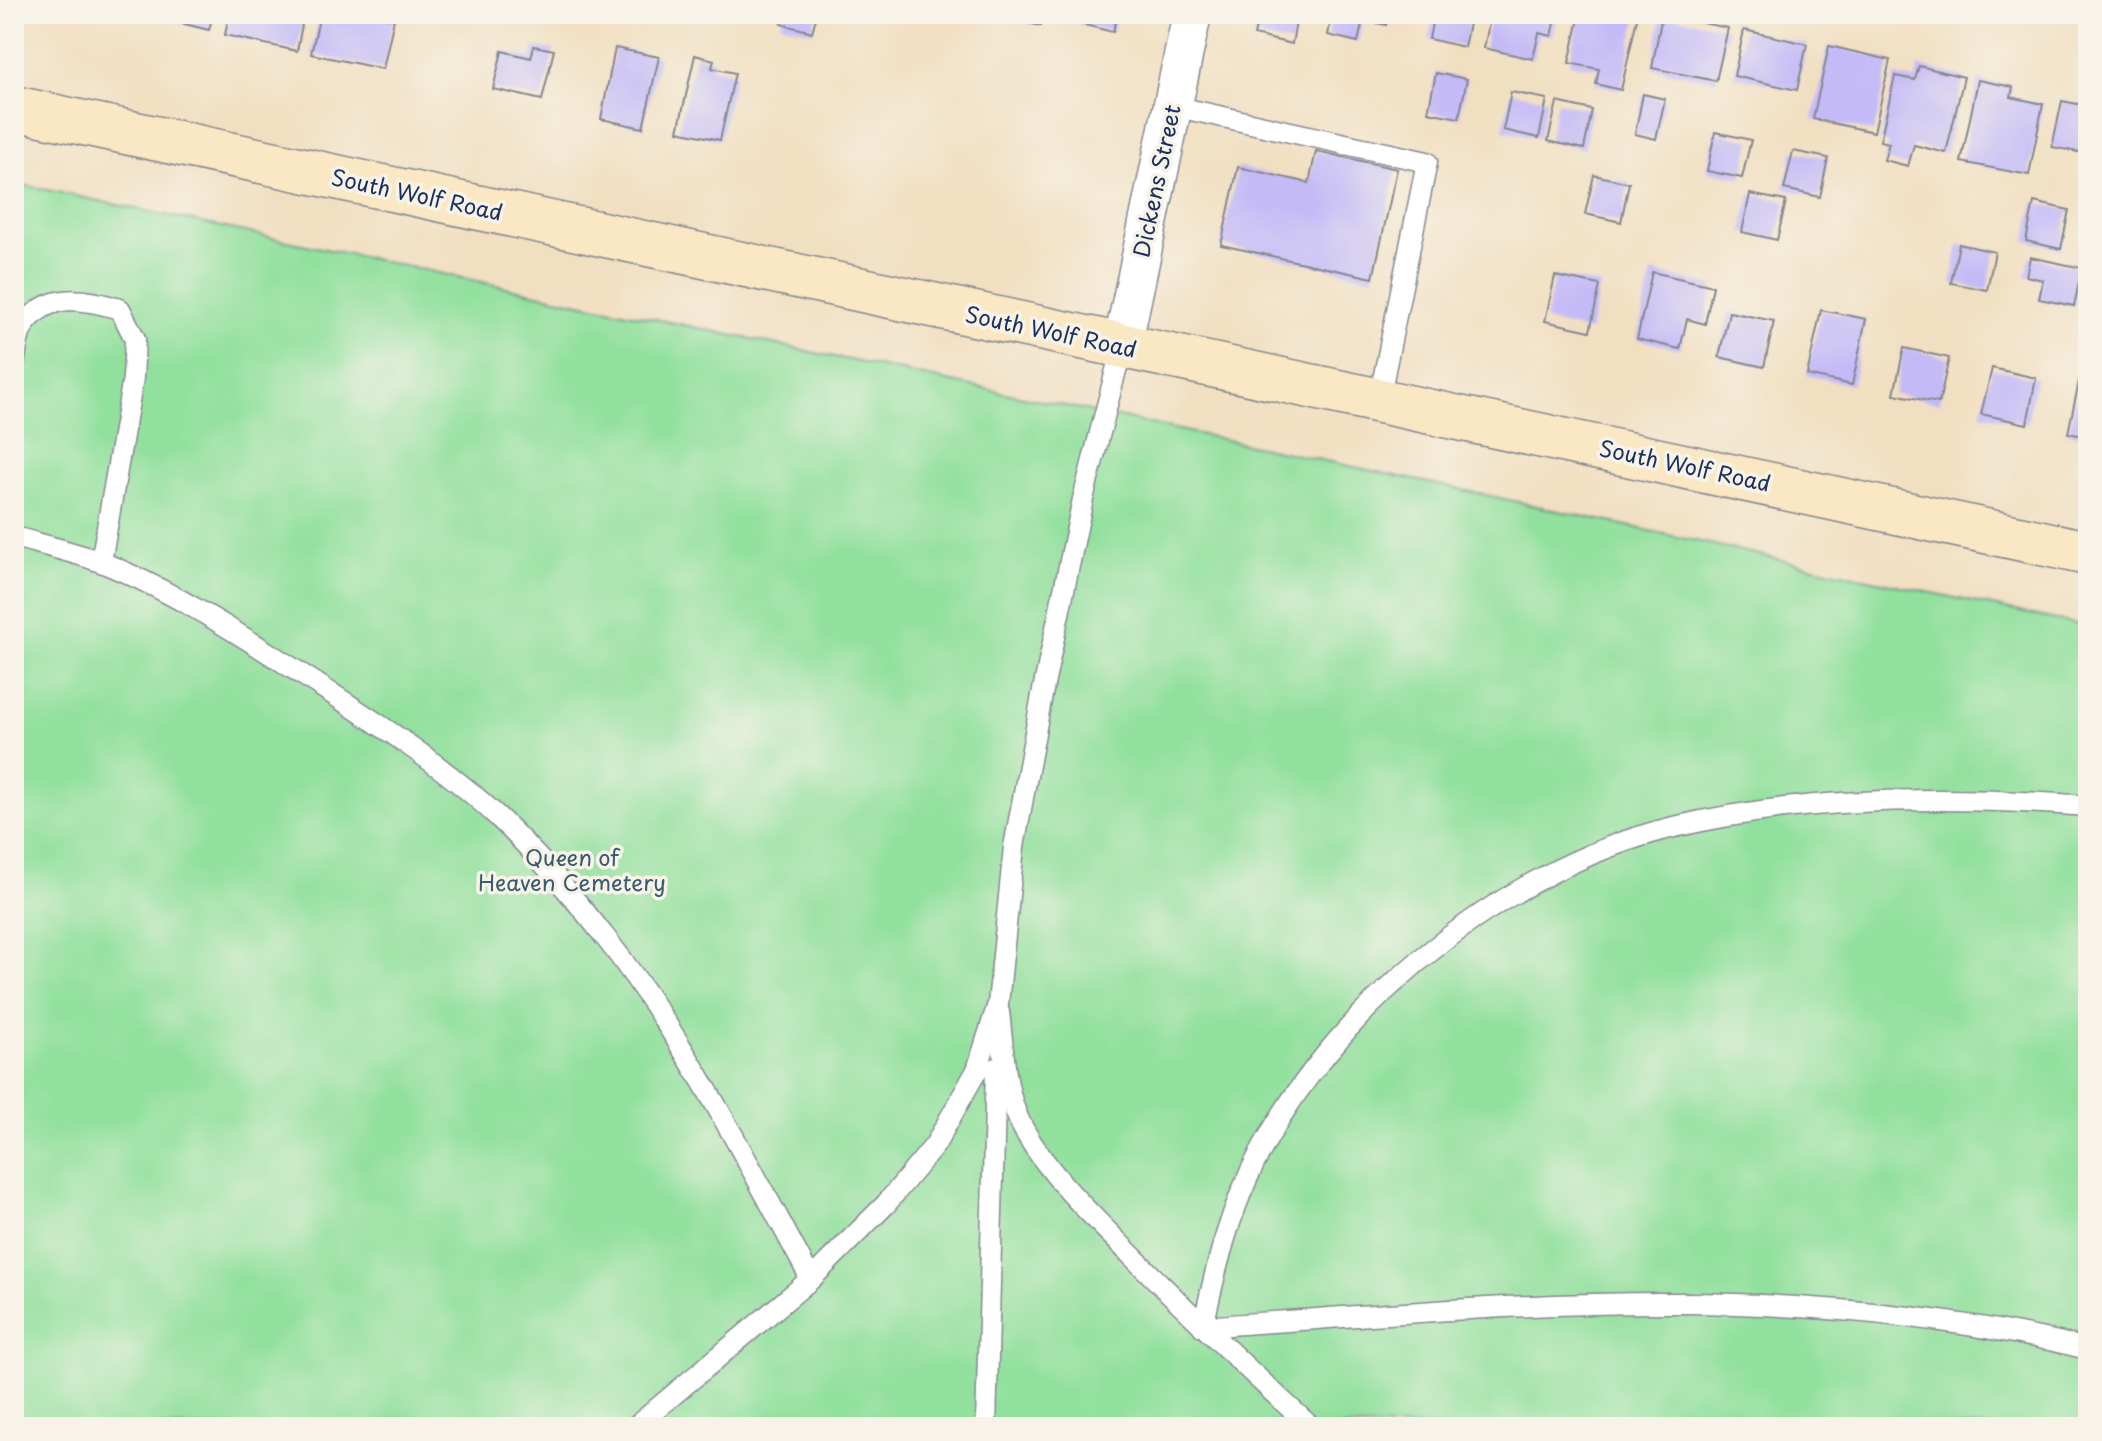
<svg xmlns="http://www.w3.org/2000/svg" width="2102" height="1441" viewBox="0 0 2102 1441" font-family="'Playpen Sans',sans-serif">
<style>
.green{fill:#92e09e;stroke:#56887e;stroke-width:2}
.building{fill:#c3baf7}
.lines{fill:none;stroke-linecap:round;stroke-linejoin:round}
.service-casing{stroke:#868790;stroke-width:23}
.minor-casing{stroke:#868790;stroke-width:41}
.secondary-casing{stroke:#868790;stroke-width:47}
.service{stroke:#fff;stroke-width:20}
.minor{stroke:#fff;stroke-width:38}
.secondary{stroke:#fae7c3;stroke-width:44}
.labels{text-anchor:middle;stroke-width:7;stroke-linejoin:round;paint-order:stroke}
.street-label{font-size:22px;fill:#1b2f5e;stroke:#f7f3e8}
.park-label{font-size:22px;fill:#395b6e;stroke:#f7f3e8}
</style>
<rect width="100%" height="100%" fill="#f7f3e8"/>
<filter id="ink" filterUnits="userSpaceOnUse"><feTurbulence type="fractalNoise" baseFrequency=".0125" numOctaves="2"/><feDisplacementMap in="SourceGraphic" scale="16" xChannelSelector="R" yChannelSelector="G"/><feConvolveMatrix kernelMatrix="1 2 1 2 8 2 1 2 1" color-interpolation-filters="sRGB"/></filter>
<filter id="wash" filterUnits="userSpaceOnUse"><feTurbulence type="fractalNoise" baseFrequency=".006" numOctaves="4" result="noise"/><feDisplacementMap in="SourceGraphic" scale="32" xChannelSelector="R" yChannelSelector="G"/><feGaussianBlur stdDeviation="1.8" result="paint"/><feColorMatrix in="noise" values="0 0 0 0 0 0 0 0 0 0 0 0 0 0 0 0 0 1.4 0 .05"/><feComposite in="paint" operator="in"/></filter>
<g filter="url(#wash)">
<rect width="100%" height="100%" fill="#f1dfc1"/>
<!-- green -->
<polygon class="green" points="14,183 1486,495 2088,627 2088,1427 14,1427"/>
<g id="blocks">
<!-- building -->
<g class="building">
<polygon points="143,14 213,14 209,30"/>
<polygon points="229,14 304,14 297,51 225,35"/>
<polygon points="320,14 371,14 394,19 383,69 311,54"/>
<polygon points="783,14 817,14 812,32 781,24"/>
<polygon points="1007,14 1044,14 1041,26 1006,18"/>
<polygon points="1075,14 1117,14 1113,32 1073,22"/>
<polygon points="1259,14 1315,14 1313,21 1297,17 1292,44 1254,35"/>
<polygon points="1332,14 1389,14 1386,25 1363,20 1358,42 1328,35"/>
<polygon points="1418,14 1471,14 1464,47 1429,39 1433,18"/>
<polygon points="1491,14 1557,14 1552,36 1539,33 1533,59 1484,48"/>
<polygon points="1580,14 1638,14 1621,90 1596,84 1599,69 1569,63"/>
<polygon points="1662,15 1728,28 1716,81 1652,68"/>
<polygon points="1744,30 1807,44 1797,90 1734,76"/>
<polygon points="534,46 554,50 542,100 493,89 502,51 531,58"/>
<polygon points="1829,46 1890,60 1874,132 1813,119"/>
<polygon points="615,48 659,57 643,128 601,119"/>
<polygon points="695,55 714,60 712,68 735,73 720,140 678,131"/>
<polygon points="1919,66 1964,77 1946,153 1914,145 1908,166 1884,160 1889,143 1880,141 1895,76 1915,80"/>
<polygon points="1436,73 1467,79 1459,118 1428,112"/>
<polygon points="1978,80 2013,87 2011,97 2043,104 2029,175 1961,162"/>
<polygon points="1511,92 1547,99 1539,138 1503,130"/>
<polygon points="1643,94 1665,99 1656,139 1635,134"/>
<polygon points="2062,101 2088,106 2088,154 2052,147"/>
<polygon points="1557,102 1592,110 1584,149 1548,141"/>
<polygon points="1715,132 1751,140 1742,178 1707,171"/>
<polygon points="1316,151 1397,169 1373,278 1221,245 1238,167 1309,183"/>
<polygon points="1793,151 1828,158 1820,197 1784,189"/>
<polygon points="1594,175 1629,183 1621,222 1585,214"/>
<polygon points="1750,194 1786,201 1777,240 1742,232"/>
<polygon points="2034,202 2069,210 2061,249 2026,241"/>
<polygon points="1959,244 1995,252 1987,290 1951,283"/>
<polygon points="2030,257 2082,268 2074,306 2039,299 2043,280 2026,276"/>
<polygon points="1652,272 1713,286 1705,324 1687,319 1680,349 1637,339"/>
<polygon points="1555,276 1600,285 1590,331 1545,321"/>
<polygon points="2087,278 2088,278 2088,310 2080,308"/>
<polygon points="1821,310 1866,319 1852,385 1807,375"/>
<polygon points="1729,312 1774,321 1764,367 1719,357"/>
<polygon points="1904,348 1949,358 1939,403 1894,394"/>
<polygon points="1992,368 2036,378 2027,424 1981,414"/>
<polygon points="2081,372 2088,374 2088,437 2068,433"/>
</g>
</g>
</g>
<g filter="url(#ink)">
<use href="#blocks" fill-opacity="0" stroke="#868790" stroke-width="2"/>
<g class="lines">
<!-- service casing -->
<g class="service-casing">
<g id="service">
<polyline points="1173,106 1427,162 1379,400"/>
<path d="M14,363C17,352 17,336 23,327C48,290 85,299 120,309L135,339L133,378L101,562"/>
<path d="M14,537C43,545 73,552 101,562C166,588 228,627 286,664C358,711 434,757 497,816C536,853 572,895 605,937C687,1042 748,1163 811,1279"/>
<path d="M2088,806C1955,796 1804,796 1674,827C1496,869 1310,1025 1241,1193C1223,1237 1213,1281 1203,1327C1499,1306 1797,1277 2088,1349"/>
<path d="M999,1012C1004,1051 1004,1095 1024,1130C1051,1178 1093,1216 1131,1255C1190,1314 1249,1371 1311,1427"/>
<polyline points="635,1427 811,1279 886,1204 935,1145 977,1070 998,1004 1014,847 1042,695 1083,499 1122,347"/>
<polyline points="986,1427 996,1068"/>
</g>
</g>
<!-- minor casing -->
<g class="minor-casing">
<polyline id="minor" points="1122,347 1192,14"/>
</g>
<!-- secondary casing -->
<g class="secondary-casing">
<polyline id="secondary" points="14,108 2088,553"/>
</g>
<!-- service -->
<use href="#service" class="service"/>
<!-- minor -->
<use href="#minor" class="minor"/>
<!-- secondary -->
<use href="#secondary" class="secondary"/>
</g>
</g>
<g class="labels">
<!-- street labels -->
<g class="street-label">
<text transform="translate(1157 181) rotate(-78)" y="8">Dickens Street</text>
<text transform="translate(417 195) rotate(12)" y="8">South Wolf Road</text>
<text transform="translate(1051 332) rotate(12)" y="8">South Wolf Road</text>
<text transform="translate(1685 466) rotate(12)" y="8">South Wolf Road</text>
</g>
<!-- park labels -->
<g class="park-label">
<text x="572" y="866">Queen of<tspan x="572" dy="25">Heaven Cemetery</tspan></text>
</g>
</g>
<!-- margin -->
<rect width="2102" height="1441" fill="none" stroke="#f7f3e8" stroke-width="48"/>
</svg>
